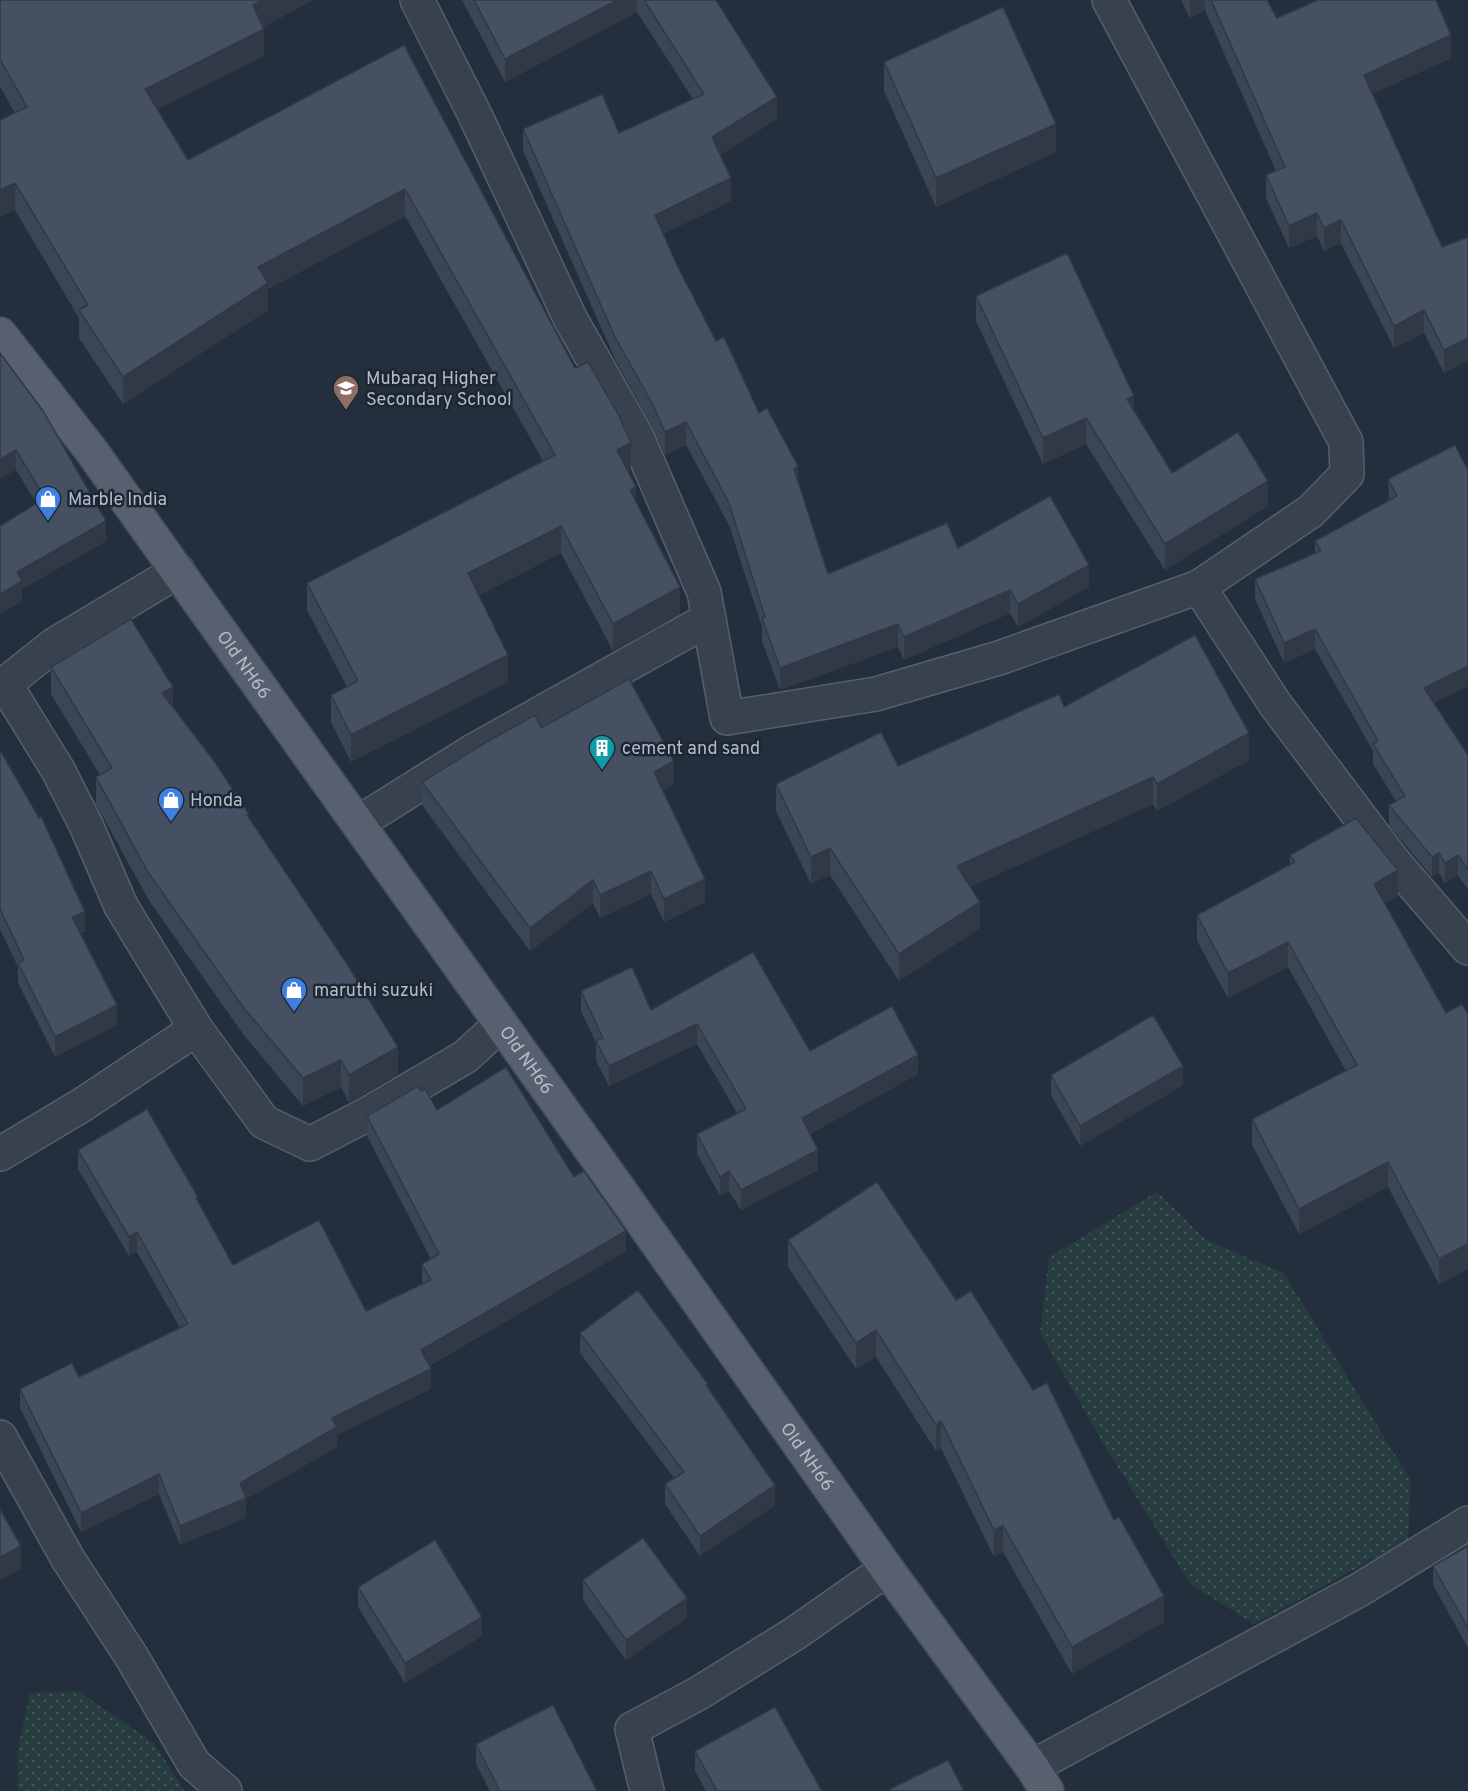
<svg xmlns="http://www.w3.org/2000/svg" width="1468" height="1791" viewBox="0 0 1468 1791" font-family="Overpass,sans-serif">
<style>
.park{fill:url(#park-dots)}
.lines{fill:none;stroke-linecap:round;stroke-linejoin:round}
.minor-casing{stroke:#565f6c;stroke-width:36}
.major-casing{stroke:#414a57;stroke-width:36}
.minor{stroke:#38414e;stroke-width:33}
.major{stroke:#56606e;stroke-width:33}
.wall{fill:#3b4654}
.shaded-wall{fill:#303945}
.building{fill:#455162;stroke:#303945;stroke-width:1.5}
.labels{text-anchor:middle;stroke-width:5;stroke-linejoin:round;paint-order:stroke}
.poi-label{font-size:18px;fill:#b4bcc9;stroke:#1d2633;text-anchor:start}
.street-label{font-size:18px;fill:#b4bcc9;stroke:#1d2633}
</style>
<defs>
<pattern id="park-dots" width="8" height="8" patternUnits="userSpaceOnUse" patternTransform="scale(1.5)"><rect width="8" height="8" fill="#263c3f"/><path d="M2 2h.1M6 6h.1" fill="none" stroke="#435659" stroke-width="1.8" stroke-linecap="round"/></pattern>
</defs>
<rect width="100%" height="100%" fill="#242f3e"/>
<!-- park -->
<g class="park">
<polygon points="1157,1192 1206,1240 1284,1273 1411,1481 1408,1540 1254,1624 1190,1584 1103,1443 1040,1333 1049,1257"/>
<polygon points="78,1691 154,1743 185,1791 18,1791 17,1753 30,1693"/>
</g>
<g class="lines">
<!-- minor casing -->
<g class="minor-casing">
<g id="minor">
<polyline points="417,0 475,115 570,318 636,435 704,592 727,718 876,694 999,658 1199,587 1275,704 1394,862 1468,948"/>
<polyline points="1109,0 1346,442 1347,474 1311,511 1199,587"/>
<polyline points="178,571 54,645 5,684 58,770 86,825 121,906 196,1029 264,1122 310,1144 364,1116 465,1057 501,1024"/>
<polyline points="358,823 473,751 709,619"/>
<polyline points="0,1154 82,1105 196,1029"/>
<polyline points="0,1437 68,1559 133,1659 194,1764 225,1791"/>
<polyline points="1032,1767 1359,1590 1468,1523"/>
<polyline points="647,1791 632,1729 699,1693 794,1634 887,1569"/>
</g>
</g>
<!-- major casing -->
<g class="major-casing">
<g id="major">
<path id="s1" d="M0,334L90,449L614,1182L887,1569L1032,1767L1047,1791"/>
</g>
</g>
<!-- minor -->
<use href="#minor" class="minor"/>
<!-- major -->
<use href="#major" class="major"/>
</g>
<!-- wall -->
<g class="wall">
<polygon points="0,0 313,0 263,27 264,56 158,109 188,160 404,45 575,368 631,471 628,472 636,502 680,614 613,651 561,553 479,595 508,682 351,762 331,722 331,695 347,687 307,610 307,583 543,461 405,216 268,289 268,310 123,404 79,338 79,318 15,210 0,217 0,120 15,113 0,86"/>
<polygon points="462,0 716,0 777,119 720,155 731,201 663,234 676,263 716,341 759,413 798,482 828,574 958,548 1089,587 1018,627 1010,613 904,660 898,647 780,690 762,641 762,627 729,525 686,445 665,455 652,426 615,359 523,151 523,129 619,133 693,99 637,12 505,82"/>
<polygon points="1181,0 1267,0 1277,18 1451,58 1372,94 1442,247 1468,237 1468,360 1444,373 1424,333 1394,348 1341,243 1324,251 1317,236 1289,248 1266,198 1266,175 1276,171 1205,10 1190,18"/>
<polygon points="884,62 1056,152 936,207 884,91"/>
<polygon points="976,296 1134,410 1172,473 1268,506 1165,570 1086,444 1043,464 976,321"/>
<polygon points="0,353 106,541 22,589 22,601 0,614 0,526 36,503 16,470"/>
<polygon points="1468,470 1468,686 1434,703 1468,755 1468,890 1458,875 1445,883 1439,873 1432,877 1389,825 1389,805 1396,801 1373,764 1373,751 1315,649 1284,663 1255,599 1255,579 1315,553 1315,541 1389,501 1388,479"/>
<polygon points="51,667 173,707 249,818 398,1074 349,1103 341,1087 303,1106 243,1034 148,899 96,804 96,777 100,775 51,694"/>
<polygon points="1064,707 1249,760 1157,811 1153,804 970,887 980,928 899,981 830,875 811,884 776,811 776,784 898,766"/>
<polygon points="541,728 674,784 662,790 705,902 664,922 651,894 600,918 593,903 530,951 422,805 422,782"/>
<polygon points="0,750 85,931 80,933 117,1025 55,1057 18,983 18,967 0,929"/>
<polygon points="1290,855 1398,896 1385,903 1446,1013 1468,1014 1468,1269 1439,1284 1388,1187 1299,1234 1252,1145 1252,1119 1346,1071 1288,967 1228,998 1197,941 1197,915 1290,865"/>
<polygon points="581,991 810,1051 918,1074 810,1134 818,1170 741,1210 729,1191 720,1196 697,1154 697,1134 737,1113 697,1044 609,1086 596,1061 596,1043 581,1011"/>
<polygon points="1051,1075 1183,1085 1080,1146 1051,1095"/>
<polygon points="421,1091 437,1110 574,1177 626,1251 429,1366 431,1389 337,1435 337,1447 246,1499 246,1518 180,1545 159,1494 81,1532 20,1408 20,1389 79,1377 180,1328 137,1252 129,1256 78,1169 78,1150 198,1202 233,1265 366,1311 422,1284 422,1264 431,1259 367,1136 367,1116"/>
<polygon points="788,1240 1164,1622 1072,1674 1003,1552 994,1557 941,1448 936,1451 876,1357 856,1369 788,1267"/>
<polygon points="580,1333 708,1387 775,1505 700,1556 665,1504 665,1484 674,1478 580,1353"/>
<polygon points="1468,1546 1468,1648 1433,1585 1433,1566"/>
<polygon points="583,1580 687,1618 626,1660 583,1600"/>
<polygon points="358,1587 482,1636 405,1683 358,1607"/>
<polygon points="476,1744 597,1791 490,1791 476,1764"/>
<polygon points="695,1751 822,1791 706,1791 695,1771"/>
</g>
<!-- shaded-wall -->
<g class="shaded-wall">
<polygon points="263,0 313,0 253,32 253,5"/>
<polygon points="617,0 637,0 637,12 505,82 505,59"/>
<polygon points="1190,0 1205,0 1205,10 1190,18"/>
<polygon points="264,29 264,56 145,116 145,89"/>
<polygon points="1451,35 1451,58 1364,98 1364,75"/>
<polygon points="777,97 777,119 712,160 712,137"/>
<polygon points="1056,124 1056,152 936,207 936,178"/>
<polygon points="731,178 731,201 655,238 655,215"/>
<polygon points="15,183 15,210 0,217 0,190"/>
<polygon points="405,189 405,216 268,289 268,310 123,404 123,377 258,267"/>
<polygon points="1317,213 1317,236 1289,248 1289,226"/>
<polygon points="1341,220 1341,243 1324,251 1324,228"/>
<polygon points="1424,310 1424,333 1394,348 1394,326"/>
<polygon points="1468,338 1468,360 1444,373 1444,350"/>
<polygon points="1134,396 1134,421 1127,399"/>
<polygon points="1086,418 1086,444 1043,464 1043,438"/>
<polygon points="686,422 686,445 665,455 665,432"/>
<polygon points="631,443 631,471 617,477 617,450"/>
<polygon points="16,450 16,470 0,479 0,459"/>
<polygon points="798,466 798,489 794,469"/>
<polygon points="1268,481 1268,506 1165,570 1165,544"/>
<polygon points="636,487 636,514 630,490"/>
<polygon points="106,521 106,541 22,589 22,601 0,614 0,594 17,572"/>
<polygon points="561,526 561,553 468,600 468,573"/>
<polygon points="1089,565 1089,587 1018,627 1018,604"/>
<polygon points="680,587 680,614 613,651 613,624"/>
<polygon points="1010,590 1010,613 904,660 904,637"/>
<polygon points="898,624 898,647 780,690 780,668"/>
<polygon points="1315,629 1315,649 1284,663 1284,643"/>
<polygon points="508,655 508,682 351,762 351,735"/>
<polygon points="1468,666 1468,686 1424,708 1424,688"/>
<polygon points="173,687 173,714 162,693"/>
<polygon points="1249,733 1249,760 1157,811 1157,784"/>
<polygon points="674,761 674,784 654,795 654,772"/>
<polygon points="1153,777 1153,804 957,893 957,866"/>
<polygon points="830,848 830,875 811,884 811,857"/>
<polygon points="1439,853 1439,873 1432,877 1432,857"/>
<polygon points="1458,855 1458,875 1445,883 1445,863"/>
<polygon points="1398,870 1398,896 1374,910 1374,884"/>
<polygon points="651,871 651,894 600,918 600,895"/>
<polygon points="705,879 705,902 664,922 664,899"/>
<polygon points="593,880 593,903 530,951 530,928"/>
<polygon points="980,902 980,928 899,981 899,954"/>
<polygon points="85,912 85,931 72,937 72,917"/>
<polygon points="1288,942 1288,967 1228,998 1228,973"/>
<polygon points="117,1005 117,1025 55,1057 55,1037"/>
<polygon points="697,1024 697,1044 609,1086 609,1066"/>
<polygon points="398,1047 398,1074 349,1103 349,1075"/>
<polygon points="918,1055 918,1074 802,1138 802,1118"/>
<polygon points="341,1060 341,1087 303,1106 303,1078"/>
<polygon points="1183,1066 1183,1085 1080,1146 1080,1126"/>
<polygon points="818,1150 818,1170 741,1210 741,1190"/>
<polygon points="1388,1162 1388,1187 1299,1234 1299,1209"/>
<polygon points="729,1171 729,1191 720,1196 720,1177"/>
<polygon points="626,1231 626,1251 421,1370 421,1350"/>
<polygon points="137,1232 137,1252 129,1256 129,1237"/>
<polygon points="1468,1244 1468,1269 1439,1284 1439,1259"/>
<polygon points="876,1330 876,1357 856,1369 856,1343"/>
<polygon points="431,1369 431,1389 337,1435 337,1447 246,1499 246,1518 180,1545 180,1526 240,1483 332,1418"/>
<polygon points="941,1421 941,1448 936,1451 936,1425"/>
<polygon points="159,1474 159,1494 81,1532 81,1513"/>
<polygon points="775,1485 775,1505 700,1556 700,1536"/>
<polygon points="1003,1526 1003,1552 994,1557 994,1530"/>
<polygon points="21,1546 21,1569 0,1580 0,1557"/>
<polygon points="1164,1596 1164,1622 1072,1674 1072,1647"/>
<polygon points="687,1598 687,1618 626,1660 626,1640"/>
<polygon points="482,1617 482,1636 405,1683 405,1663"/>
</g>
<!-- building -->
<g class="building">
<polygon points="0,0 263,0 253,5 264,29 145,89 188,160 404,45 575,368 588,362 619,416 631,443 617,450 636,487 630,490 680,587 613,624 561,526 468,573 508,655 351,735 331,695 358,681 307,583 555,455 405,189 258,267 268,283 123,377 79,310 88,305 15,183 0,190 0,120 27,107 0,59"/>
<polygon points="474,0 617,0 505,59"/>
<polygon points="644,0 716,0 777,97 712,137 731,178 655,215 676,263 716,341 724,337 759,413 767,408 798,466 794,469 828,574 947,523 958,548 1050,496 1089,565 1018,604 1010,590 904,637 898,624 780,668 762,618 765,617 729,503 686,422 665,432 652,403 615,337 523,129 602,94 619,133 704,94"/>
<polygon points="1211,0 1267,0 1277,18 1318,0 1436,0 1451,35 1364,75 1442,247 1468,237 1468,338 1444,350 1424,310 1394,326 1341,220 1324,228 1317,213 1289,226 1266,175 1285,167"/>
<polygon points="1003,7 1056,124 936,178 884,62"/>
<polygon points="1067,253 1134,396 1127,399 1172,473 1238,432 1268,481 1165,544 1086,418 1043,438 976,296"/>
<polygon points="0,353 43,411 106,521 17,572 22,581 0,594 0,526 45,498 16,450 0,459"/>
<polygon points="1455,445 1468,470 1468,666 1424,688 1468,755 1468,870 1458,855 1445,863 1439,853 1432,857 1389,805 1405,796 1373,744 1378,741 1315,629 1284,643 1255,579 1321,551 1315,541 1397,496 1388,479"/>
<polygon points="131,619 173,687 162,693 214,761 249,814 247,815 347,964 398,1047 349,1075 341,1060 303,1078 243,1007 148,872 96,777 112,768 51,667"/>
<polygon points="1195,635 1249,733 1157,784 1153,777 957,866 980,902 899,954 830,848 811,857 776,784 881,732 898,766 1059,694 1064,707"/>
<polygon points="629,679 674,761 654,772 705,879 664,899 651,871 600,895 593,880 530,928 422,782 483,744 535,715 541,728"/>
<polygon points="0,750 39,818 41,816 85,912 72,917 117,1005 55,1037 18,963 24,960 0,909"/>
<polygon points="1356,818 1398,870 1374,884 1446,1013 1462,1004 1468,1014 1468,1244 1439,1259 1388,1162 1299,1209 1252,1119 1357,1065 1288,942 1228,973 1197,915 1295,862 1290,855"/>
<polygon points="753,952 810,1051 892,1006 918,1055 802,1118 818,1150 741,1190 729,1171 720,1177 697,1134 746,1109 697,1024 609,1066 596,1041 603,1038 581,991 632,967 651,1010"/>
<polygon points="1153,1015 1183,1066 1080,1126 1051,1075"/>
<polygon points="506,1067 574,1177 584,1171 626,1231 421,1350 431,1369 332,1418 337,1427 240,1483 246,1498 180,1526 159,1474 81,1513 20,1389 72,1363 79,1377 188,1324 137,1232 129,1237 78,1150 147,1109 198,1197 196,1198 233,1265 319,1220 366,1311 431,1280 422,1264 439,1254 367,1116 418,1086 421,1091 425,1089 437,1110"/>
<polygon points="877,1182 956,1300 971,1291 1033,1390 1047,1383 1114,1520 1119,1517 1164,1596 1072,1647 1003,1526 994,1530 941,1421 936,1425 876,1330 856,1343 788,1240"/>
<polygon points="638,1290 708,1384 706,1385 775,1485 700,1536 665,1484 684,1472 580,1333"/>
<polygon points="0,1509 21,1546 0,1557"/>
<polygon points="643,1538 687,1598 626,1640 583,1580"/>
<polygon points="435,1540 482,1617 405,1663 358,1587"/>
<polygon points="1468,1546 1468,1628 1433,1566"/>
<polygon points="553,1705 597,1791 500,1791 476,1744"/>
<polygon points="775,1707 822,1791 717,1791 695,1751"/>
<polygon points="948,1760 964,1791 891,1791 890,1789"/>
</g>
<!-- icons -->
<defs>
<g id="school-pin" transform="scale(1.35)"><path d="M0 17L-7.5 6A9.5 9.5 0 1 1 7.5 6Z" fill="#8d6e63" stroke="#1d2633"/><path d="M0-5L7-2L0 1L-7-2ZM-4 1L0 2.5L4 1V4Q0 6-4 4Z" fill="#fff"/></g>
<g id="shop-pin" transform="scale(1.35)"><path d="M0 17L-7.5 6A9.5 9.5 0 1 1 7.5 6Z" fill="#3f7fe0" stroke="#1d2633"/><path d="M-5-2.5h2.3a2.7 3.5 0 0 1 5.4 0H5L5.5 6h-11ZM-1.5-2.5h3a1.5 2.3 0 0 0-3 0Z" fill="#fff"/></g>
<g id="building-pin" transform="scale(1.35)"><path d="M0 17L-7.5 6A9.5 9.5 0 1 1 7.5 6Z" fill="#0f9aa8" stroke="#1d2633"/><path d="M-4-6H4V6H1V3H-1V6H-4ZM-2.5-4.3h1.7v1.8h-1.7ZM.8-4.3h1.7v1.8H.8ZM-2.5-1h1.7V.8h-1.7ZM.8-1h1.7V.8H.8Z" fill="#fff"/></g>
</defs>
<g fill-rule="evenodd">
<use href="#school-pin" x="346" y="388"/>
<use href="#shop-pin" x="48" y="499"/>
<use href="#building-pin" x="602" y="748"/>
<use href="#shop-pin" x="171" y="800"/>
<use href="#shop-pin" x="294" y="990"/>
</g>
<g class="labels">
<!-- poi labels -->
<g class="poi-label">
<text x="366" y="384">Mubaraq Higher<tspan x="366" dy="21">Secondary School</tspan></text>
<text x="68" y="505">Marble India</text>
<text x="622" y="754">cement and sand</text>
<text x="190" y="806">Honda</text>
<text x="314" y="996">maruthi suzuki</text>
</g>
<!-- street labels -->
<g class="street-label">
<text dy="6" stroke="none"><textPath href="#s1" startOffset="411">Old NH66</textPath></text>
<text dy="6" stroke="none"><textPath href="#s1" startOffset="897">Old NH66</textPath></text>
<text dy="6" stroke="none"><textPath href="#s1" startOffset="1383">Old NH66</textPath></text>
</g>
</g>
</svg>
